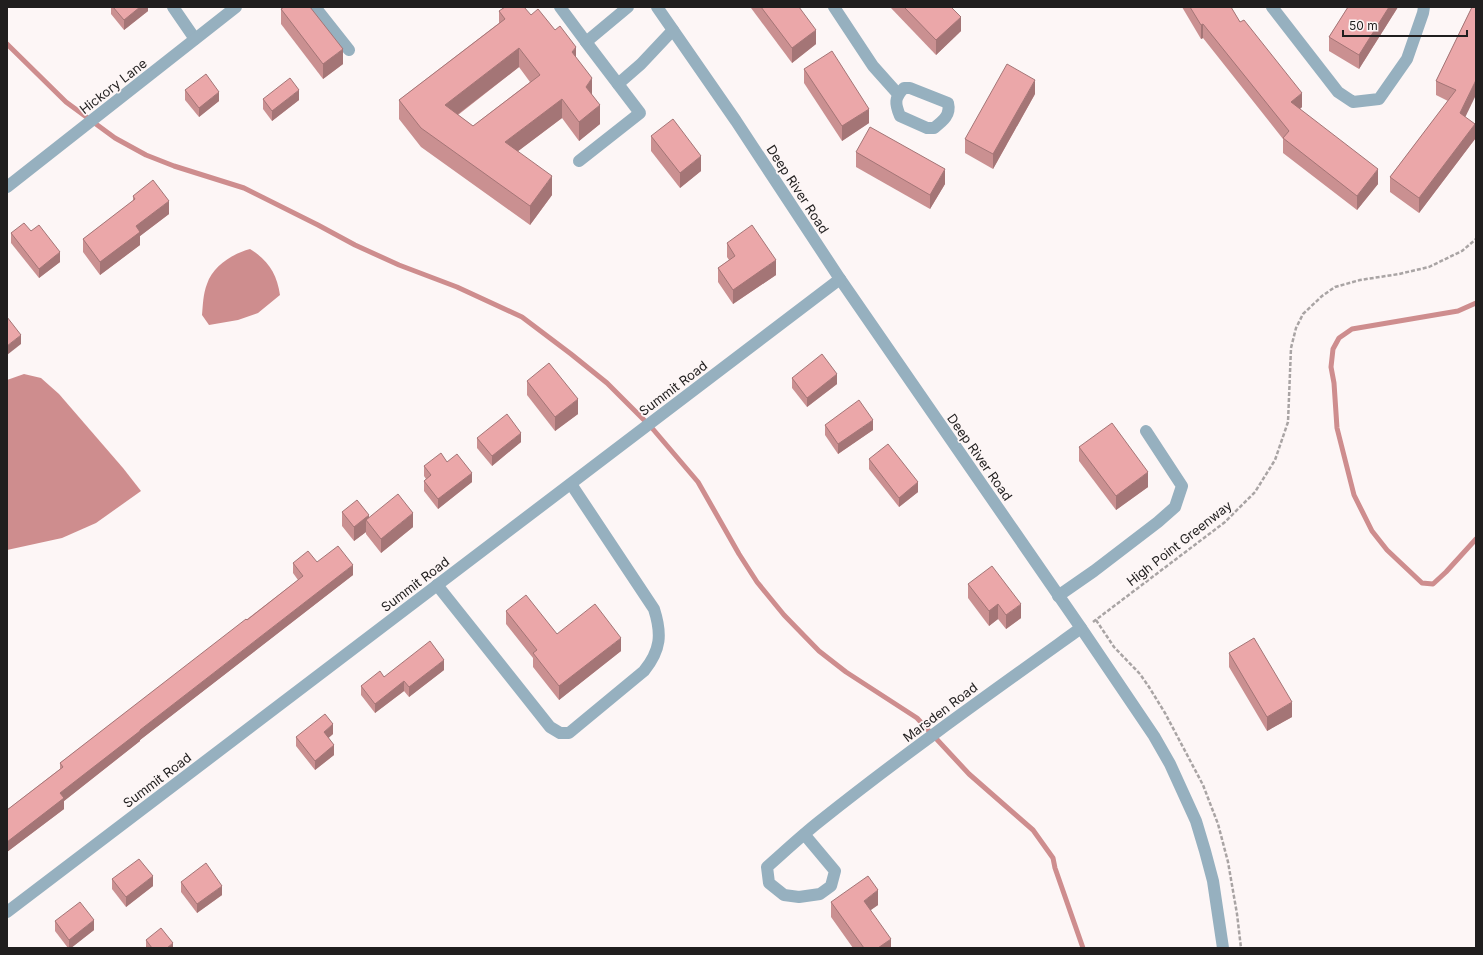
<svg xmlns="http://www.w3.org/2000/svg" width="1483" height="955" viewBox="0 0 1483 955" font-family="Inter,sans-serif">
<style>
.water{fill:#ce8d8e}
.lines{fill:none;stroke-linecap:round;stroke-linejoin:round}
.stream{stroke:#ce8d8e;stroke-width:5}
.path{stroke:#a9a4a4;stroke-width:2.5;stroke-dasharray:4 2;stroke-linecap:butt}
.minor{stroke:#96b0bf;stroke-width:12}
.wall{fill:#ca9091;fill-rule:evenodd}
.shaded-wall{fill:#a47576}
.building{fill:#eba7a9;stroke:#a47576;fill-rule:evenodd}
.labels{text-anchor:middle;stroke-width:3.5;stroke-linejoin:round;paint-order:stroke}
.street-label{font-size:13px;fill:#201e1e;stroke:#fdf6f6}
</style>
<rect width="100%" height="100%" fill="#fdf6f6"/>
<!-- water -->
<g class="water">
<path d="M250,249C268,260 277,274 280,295L258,313L238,320L209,325L202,315C203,305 203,294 207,284C213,266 232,254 250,249Z"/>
<polygon points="24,374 41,378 59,394 123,468 141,491 96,523 62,538 7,550 7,380"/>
</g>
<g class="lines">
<!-- stream -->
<g class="stream">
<polyline points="7,44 66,102 115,138 146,155 174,166 244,188 318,225 355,245 399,265 457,287 522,317 571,354 607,383 652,428 698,482 739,554 757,582 784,615 819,651 846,672 917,718 969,774 1033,830 1053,858 1055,868 1083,948"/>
<polyline points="1476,303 1458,311 1352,329 1339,338 1333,349 1331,367 1334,383 1337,428 1354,495 1372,531 1387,550 1422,583 1433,584 1446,572 1476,539"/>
</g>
<!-- path -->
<g class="path">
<polyline points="1096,620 1114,647 1140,674 1149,687 1165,713 1203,785 1218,824 1228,862 1237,914 1241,948"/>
<polyline points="1093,622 1225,522 1255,492 1275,460 1288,422 1291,348 1296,328 1303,314 1322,296 1335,287 1360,280 1399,274 1429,267 1462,251 1476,239"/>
</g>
<!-- minor -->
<g class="minor">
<polyline points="173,7 195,39"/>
<polyline points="315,7 349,50"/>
<polyline points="560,7 586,42 628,7"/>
<polyline points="657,7 736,121 840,279 1081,628 1154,736 1170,764 1196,821 1205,851 1213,881 1223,948"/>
<polyline points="834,7 873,66 898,94"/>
<polyline points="1272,7 1338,92 1353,102 1379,99 1407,59 1423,13 1424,7"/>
<polyline points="618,84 641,64 673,30"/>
<path d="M904,88H910L948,103C951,115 943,121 934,128H927L900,116C895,104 894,98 904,88Z"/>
<polyline points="579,161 640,113 586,42"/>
<polyline points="7,187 236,7"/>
<path d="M437,585L550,727L560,733H569L644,671C661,650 662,634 654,609L571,484"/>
<polyline points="1058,596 1094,571 1158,522 1175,507 1182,486 1146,431"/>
<path d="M804,834L835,871L831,886L820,894L799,897L784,895L769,883L767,867C784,852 801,836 820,821C904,754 993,691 1081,628"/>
<polyline points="7,912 840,279"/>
</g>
</g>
<!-- wall -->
<g class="wall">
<polygon points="111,7 148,7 148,11 124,30 111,14"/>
<polygon points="751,7 799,7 816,44 792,63 751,8"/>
<polygon points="890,7 951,7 961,31 936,55"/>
<polygon points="1182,7 1231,7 1240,22 1302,107 1300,109 1378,184 1357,210 1283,153 1283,139 1203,38 1201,39"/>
<polygon points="1348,7 1398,7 1359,69 1329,51 1329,37"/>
<polygon points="1472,7 1465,117 1475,139 1419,213 1390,192 1390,177 1448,101 1436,95 1436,81"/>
<polygon points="281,9 343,64 323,79 281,24"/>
<path d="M499,11L531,15L576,58L592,95L600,124L579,141L562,118L518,151L552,195L530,225L421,147L399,119V100L499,23ZM519,67L530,82L473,126L458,115Z"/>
<polygon points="804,69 869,123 842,141 804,83"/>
<polygon points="185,90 219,101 199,117 185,100"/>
<polygon points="1035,94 993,169 965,153 965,139"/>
<polygon points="263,99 299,100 272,121 263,109"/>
<polygon points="651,136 701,171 680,188 651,151"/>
<polygon points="856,152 945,184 930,209 856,167"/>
<polygon points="133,196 169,214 140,236 140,245 100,275 83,252 83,239 133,201"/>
<polygon points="31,231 60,262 39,278 11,243 11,233"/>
<polygon points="727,243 776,275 733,304 718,282 718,268 729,260 727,257"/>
<polygon points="792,378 837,384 807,407 792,388"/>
<polygon points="527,381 578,414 555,431 527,395"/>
<polygon points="825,425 873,430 838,454 825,435"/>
<polygon points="477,438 521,442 492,466 477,448"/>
<polygon points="1079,447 1148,487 1116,510 1079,461"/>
<polygon points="869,459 918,492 899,507 869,469"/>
<polygon points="447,462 472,482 438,509 424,491 424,481 426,479 424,476 424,466"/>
<polygon points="342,512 369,517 413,527 381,553 366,534 366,532 354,541 342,526"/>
<polygon points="317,562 353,575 140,740 140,741 64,801 64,809 7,852 7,810 60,769 60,763 298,580 293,573 293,563"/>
<polygon points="968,584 1021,618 1006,629 998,619 989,626 968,598"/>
<polygon points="506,611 557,634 621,651 559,700 533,667 533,658 506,624"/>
<polygon points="1229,653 1292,717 1267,731 1229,667"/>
<polygon points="444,670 409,697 404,691 375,713 361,695 361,686 384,677"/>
<polygon points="333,734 328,738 334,755 315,770 296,746 296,737"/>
<polygon points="112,879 153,886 126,907 112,889"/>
<polygon points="181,882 222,895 197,913 181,892"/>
<polygon points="831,902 878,905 870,910 891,948 853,948 831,917"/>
<polygon points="55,921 94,930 71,948 68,948 55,931"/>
<polygon points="146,940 173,948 146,948"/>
</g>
<!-- shaded-wall -->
<g class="shaded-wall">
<polygon points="140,7 148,7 148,11 124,30 124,20"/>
<polygon points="1389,7 1398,7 1359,69 1359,55"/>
<polygon points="961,17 961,31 936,55 936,40"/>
<polygon points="1203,24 1203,38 1201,39 1201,25"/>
<polygon points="816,30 816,44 792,63 792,48"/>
<polygon points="576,47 576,66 572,52"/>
<polygon points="519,48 519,67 445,124 445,105"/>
<polygon points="343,49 343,64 323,79 323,64"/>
<polygon points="592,78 592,97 586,87"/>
<polygon points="1035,80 1035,94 993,169 993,154"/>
<polygon points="1476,80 1476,95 1460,128 1460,113"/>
<polygon points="299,90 299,100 272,121 272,111"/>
<polygon points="219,92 219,101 199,117 199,108"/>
<polygon points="1302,93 1302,107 1291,116 1291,102"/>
<polygon points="562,99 562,118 505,161 505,142"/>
<polygon points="600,105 600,124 579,141 579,122"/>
<polygon points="869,109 869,123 842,141 842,126"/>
<polygon points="1475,124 1475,139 1419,213 1419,198"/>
<polygon points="701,156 701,171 680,188 680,173"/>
<polygon points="945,169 945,184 930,209 930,195"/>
<polygon points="1378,169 1378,184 1357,210 1357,196"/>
<polygon points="552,176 552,195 530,225 530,206"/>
<polygon points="169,201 169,214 140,236 140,245 100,275 100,262 136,226"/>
<polygon points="60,252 60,262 39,278 39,269"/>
<polygon points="776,260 776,275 733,304 733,290"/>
<polygon points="21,335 21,344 7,355 7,346"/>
<polygon points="837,374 837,384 807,407 807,398"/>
<polygon points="578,399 578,414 555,431 555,417"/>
<polygon points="873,420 873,430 838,454 838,444"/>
<polygon points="521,433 521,442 492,466 492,456"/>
<polygon points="1148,472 1148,487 1116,510 1116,496"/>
<polygon points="472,473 472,482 438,509 438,499"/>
<polygon points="918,482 918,492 899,507 899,498"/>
<polygon points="413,513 413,527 381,553 381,539"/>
<polygon points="369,515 369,524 366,520 366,532 354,541 354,527"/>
<polygon points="353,565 353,575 140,740 140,741 64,801 64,809 7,852 7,842 60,793 140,730"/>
<polygon points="998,604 998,619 989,626 989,611"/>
<polygon points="1021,604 1021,618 1006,629 1006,615"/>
<polygon points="621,638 621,651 559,700 559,686"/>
<polygon points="444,660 444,670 409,697 409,687"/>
<polygon points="404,681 404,691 375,713 375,704"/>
<polygon points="1292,702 1292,717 1267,731 1267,717"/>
<polygon points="333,724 333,734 324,742 324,732"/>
<polygon points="334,745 334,755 315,770 315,761"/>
<polygon points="153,876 153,886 126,907 126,897"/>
<polygon points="222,886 222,895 197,913 197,904"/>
<polygon points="878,890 878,905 864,915 864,901"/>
<polygon points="94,920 94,930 71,948 69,948 69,940"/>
<polygon points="891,939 891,948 878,948"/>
<polygon points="173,943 173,948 167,948"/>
</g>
<!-- building -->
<g class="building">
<polygon points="113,7 140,7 124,20"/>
<polygon points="284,7 310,7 343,49 323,64 281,9"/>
<path d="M505,7H524L531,15L538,9L555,30L560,26L576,47L572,52L592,78L586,87L600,105L579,122L562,99L505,142L552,176L530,206L421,128L399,100L505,19L499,11ZM519,48L540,75L473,126L445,105Z"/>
<polygon points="761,7 799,7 816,30 792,48"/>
<polygon points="904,7 951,7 961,17 936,40"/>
<polygon points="1190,7 1231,7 1240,22 1244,20 1302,93 1291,102 1378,169 1357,196 1283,138 1289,131 1203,24 1201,25"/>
<polygon points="1348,7 1389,7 1359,55 1329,37"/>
<polygon points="1472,7 1476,7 1476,80 1460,113 1475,124 1419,198 1390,177 1456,90 1436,81"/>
<polygon points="832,51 869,109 842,126 804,69"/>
<polygon points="1007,64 1035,80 993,154 965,139"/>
<polygon points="206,74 219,92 199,108 185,90"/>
<polygon points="290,78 299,90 272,111 263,99"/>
<polygon points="673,119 701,156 680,173 651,136"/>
<polygon points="870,127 945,169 930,195 856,152"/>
<polygon points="153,180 169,201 136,226 140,232 100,262 83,239 135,199 133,196"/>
<polygon points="24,223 31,231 39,225 60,252 39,269 11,233"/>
<polygon points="752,225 776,260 733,290 718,268 735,256 727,243"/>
<polygon points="7,317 21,335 7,346"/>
<polygon points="822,354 837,374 807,398 792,378"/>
<polygon points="549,363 578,399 555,417 527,381"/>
<polygon points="859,400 873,420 838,444 825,425"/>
<polygon points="507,414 521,433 492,456 477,438"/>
<polygon points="1112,423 1148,472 1116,496 1079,447"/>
<polygon points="888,444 918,482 899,498 869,459"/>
<polygon points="441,453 447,462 457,454 472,473 438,499 424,481 431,475 424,466"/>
<polygon points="398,494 413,513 381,539 366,520"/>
<polygon points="357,500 369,515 354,527 342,512"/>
<polygon points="338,546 353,565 140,730 140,731 60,793 64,798 7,842 7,810 63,767 60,763 246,619 247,620 303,576 293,563 308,551 317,562"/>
<polygon points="992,566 1021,604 1006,615 998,604 989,611 968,584"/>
<polygon points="526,595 557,634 595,604 621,638 559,686 533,653 537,650 506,611"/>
<polygon points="1254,638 1292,702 1267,717 1229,653"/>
<polygon points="430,641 444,660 409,687 404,681 375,704 361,686 380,671 384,677"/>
<polygon points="325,714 333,724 324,732 334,745 315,761 296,737"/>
<polygon points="139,859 153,876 126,897 112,879"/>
<polygon points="206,863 222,886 197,904 181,882"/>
<polygon points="868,876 878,890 864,901 891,939 878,948 864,948 831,902"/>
<polygon points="80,902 94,920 69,940 55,921"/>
<polygon points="161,928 173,943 167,948 152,948 146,940"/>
</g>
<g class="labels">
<!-- street labels -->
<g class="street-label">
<text transform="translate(113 86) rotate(-38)" y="5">Hickory Lane</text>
<text transform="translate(798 189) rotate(57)" y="5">Deep River Road</text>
<text transform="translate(673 388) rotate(-37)" y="5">Summit Road</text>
<text transform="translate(980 457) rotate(55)" y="5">Deep River Road</text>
<text transform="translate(1179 543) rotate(-38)" y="5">High Point Greenway</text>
<text transform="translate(415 584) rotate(-37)" y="5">Summit Road</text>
<text transform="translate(940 712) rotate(-37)" y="5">Marsden Road</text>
<text transform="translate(157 780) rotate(-37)" y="5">Summit Road</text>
</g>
</g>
<!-- border -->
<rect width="1483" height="955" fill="none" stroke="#201e1e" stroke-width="16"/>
<!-- scale -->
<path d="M1343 30v6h124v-6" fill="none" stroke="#201e1e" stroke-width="2"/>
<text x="1349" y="30" font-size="12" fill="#201e1e" stroke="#fdf6f6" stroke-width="3" paint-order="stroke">50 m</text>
</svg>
